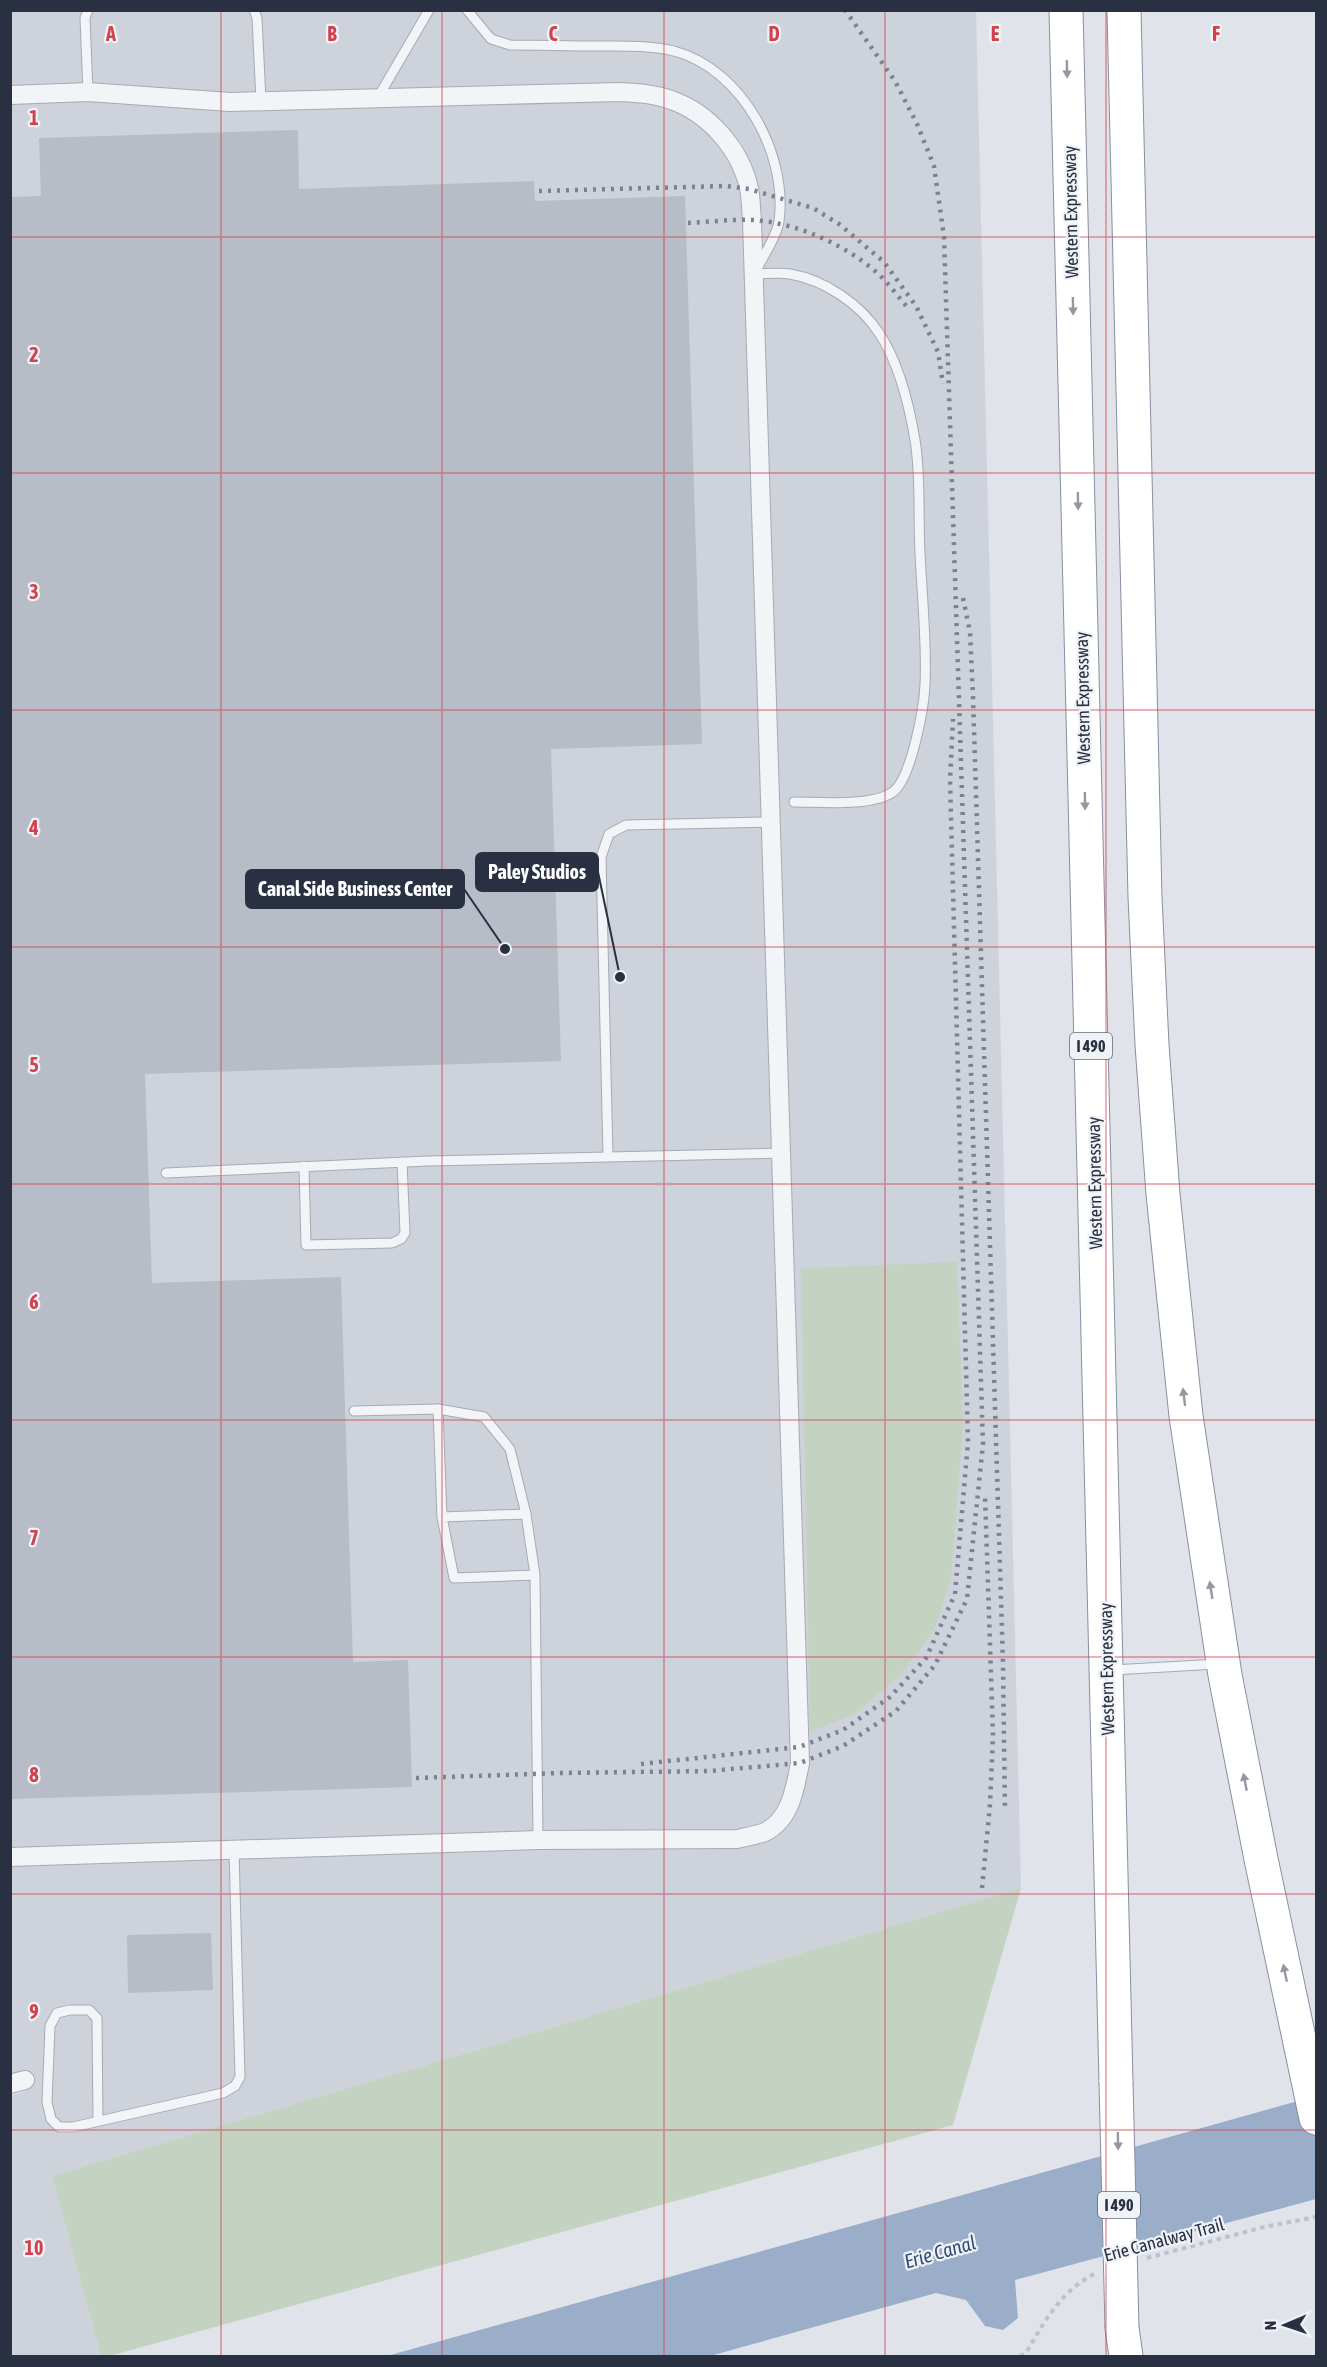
<svg xmlns="http://www.w3.org/2000/svg" width="1327" height="2367" viewBox="0 0 1327 2367" font-family="'Asap Condensed',sans-serif">
<style>
.built{fill:#ced2db}
.green{fill:#c4d3c1}
.water{fill:#9aaeca}
.building{fill:#b7bcc6}
.lines{fill:none;stroke-linecap:round;stroke-linejoin:round}
.service-casing{stroke:#a5aab3;stroke-width:11}
.minor-casing{stroke:#a5aab3;stroke-width:20}
.motorway-casing{stroke:#878fa0;stroke-width:35}
.path{stroke:#bec1c8;stroke-width:4;stroke-dasharray:4.5 4.5;stroke-linecap:butt}
.service{stroke:#f3f4f7;stroke-width:9}
.minor{stroke:#f3f4f7;stroke-width:18}
.motorway{stroke:#fff;stroke-width:33}
.rail{stroke:#798193;stroke-width:4.5;stroke-dasharray:3 6;stroke-linecap:butt}
.motorway-bridge-casing{stroke:#878fa0;stroke-width:35;stroke-linecap:butt}
.motorway-bridge{stroke:#fff;stroke-width:33}
.oneway{fill:#9498a0}
.grid{fill:none;stroke:#d1424e;stroke-width:1.5;stroke-opacity:0.55}
.labels{text-anchor:middle;stroke-width:4.5;stroke-linejoin:round;paint-order:stroke}
.shield{fill:#eff2f7;stroke:#646a78;stroke-width:1.5}
.shield-label{font-size:16px;font-weight:bold;fill:#283041}
.street-label{font-size:18px;fill:#283041;stroke:#eff2f7}
.water-label{font-size:20px;font-style:italic;fill:#314b76;stroke:#eff2f7}
.grid-label{font-size:20px;text-anchor:middle;font-weight:bold;fill:#d1424e;stroke:#eff2f7;stroke-width:4.5;stroke-linejoin:round;paint-order:stroke}
.leader{fill:none;stroke:#283041;stroke-width:2}
.callout-dot{fill:#283041;stroke:#eff2f7;stroke-width:2}
.callout{fill:#283041;stroke:#283041;stroke-width:2}
.callout-label{font-size:20px;text-anchor:middle;font-weight:bold;fill:#fff}
</style>
<rect width="100%" height="100%" fill="#e0e3e9"/>
<!-- built -->
<polygon class="built" points="11,11 976,11 1021,1888 52,2176 101,2356 11,2356 11,2096 28,2090 22,2071 11,2074"/>
<!-- green -->
<g class="green">
<polygon points="957,1262 963,1428 951,1580 934,1631 900,1676 854,1714 810,1732 801,1268"/>
<polygon points="1021,1888 953,2125 109,2356 101,2356 52,2176"/>
</g>
<!-- water -->
<polygon class="water" points="1316,2096 1316,2199 1015,2280 1018,2318 1003,2330 985,2326 966,2300 936,2293 710,2356 387,2356"/>
<!-- building -->
<g class="building">
<polygon points="298,130 299,189 534,181 535,201 685,196 702,744 551,749 561,1061 145,1074 152,1283 341,1277 353,1662 408,1660 412,1787 10,1799 10,197 41,196 39,138"/>
<polygon points="211,1933 213,1990 128,1993 127,1935"/>
</g>
<g class="lines">
<!-- service casing -->
<g class="service-casing">
<g id="service">
<polyline points="254,10 257,18 261,101"/>
<path d="M467,10L491,39L510,45C539,45 568,46 597,46C623,46 648,45 674,51C742,69 788,154 779,221C777,236 761,260 754,274C765,274 779,272 790,274C825,280 860,304 879,333C899,363 909,404 915,440C921,475 918,517 920,553C922,596 927,643 925,685C924,708 911,779 893,792C871,807 820,802 794,802"/>
<polyline points="88,92 85,18 88,10"/>
<polyline points="377,99 429,10"/>
<polyline points="608,1156 601,857 609,834 626,825 770,822"/>
<polyline points="304,1166 306,1245 392,1243 401,1239 405,1233 402,1162"/>
<polyline points="166,1173 428,1161 781,1153"/>
<polyline points="438,1409 442,1517"/>
<polyline points="354,1411 438,1409 484,1417 510,1449 526,1514"/>
<polyline points="535,1575 454,1578 442,1517 526,1514 535,1575 538,1840"/>
<polyline points="1112,1670 1218,1664"/>
<polyline points="98,2121 97,2018 89,2010 70,2010 57,2013 50,2026 47,2102 51,2119 59,2127 73,2127 223,2093 235,2086 240,2077 234,1850"/>
</g>
</g>
<!-- minor casing -->
<g class="minor-casing">
<g id="minor">
<path d="M10,95L88,92L230,102L620,92C638,93 655,94 671,100C709,113 740,149 749,188C751,198 751,210 752,220L800,1763C795,1788 791,1819 765,1832C757,1835 746,1837 737,1839L538,1840L10,1857"/>
<polyline points="10,2084 25,2080"/>
</g>
</g>
<!-- motorway casing -->
<g class="motorway-casing">
<g id="motorway">
<polyline points="1066,10 1116,2082"/>
<polyline points="1124,10 1145,897 1152,1045 1163,1194 1186,1416 1225,1675 1261,1859 1316,2118"/>
<polyline points="1122,2328 1126,2356"/>
</g>
</g>
<!-- path -->
<g class="path">
<polyline points="1147,2258 1264,2227 1316,2217"/>
<path d="M1020,2356L1026,2353C1044,2322 1061,2291 1094,2274"/>
</g>
<!-- service -->
<use href="#service" class="service"/>
<!-- minor -->
<use href="#minor" class="minor"/>
<!-- motorway -->
<use href="#motorway" class="motorway"/>
<!-- rail -->
<g class="rail">
<polyline points="539,191 726,186 749,189 813,208 839,224 884,262 916,306 938,352 943,384"/>
<path d="M688,223C709,222 732,219 753,220C796,223 842,243 875,271C888,282 898,297 909,309"/>
<polyline points="963,598 970,632 973,697 1003,1664 1005,1811"/>
<polyline points="641,1764 799,1747 843,1730 890,1697 926,1658 955,1594 968,1442 950,780 953,719"/>
<polyline points="416,1778 560,1773 709,1771 800,1763 843,1746 896,1711 935,1665 967,1599 983,1444 944,237 934,166 917,124 895,81 845,10"/>
<polyline points="982,1888 990,1805 993,1735 985,1495"/>
</g>
<!-- motorway-bridge casing -->
<g class="motorway-bridge-casing">
<polyline id="motorway-bridge" points="1116,2082 1122,2328"/>
</g>
<!-- motorway-bridge -->
<use href="#motorway-bridge" class="motorway-bridge"/>
</g>
<!-- one-way arrows -->
<defs><path id="oneway-solid" d="M-6-.8H1V-3.2L6.5 0L1 3.2V.8H-6Z" transform="scale(1.5)"/></defs>
<g class="oneway">
<use href="#oneway-solid" transform="translate(1067 69) rotate(89)"/>
<use href="#oneway-solid" transform="translate(1073 306) rotate(89)"/>
<use href="#oneway-solid" transform="translate(1078 501) rotate(89)"/>
<use href="#oneway-solid" transform="translate(1085 801) rotate(89)"/>
<use href="#oneway-solid" transform="translate(1184 1397) rotate(-97)"/>
<use href="#oneway-solid" transform="translate(1211 1590) rotate(-99)"/>
<use href="#oneway-solid" transform="translate(1245 1782) rotate(-101)"/>
<use href="#oneway-solid" transform="translate(1285 1973) rotate(-102)"/>
<use href="#oneway-solid" transform="translate(1118 2141) rotate(89)"/>
</g>
<!-- grid -->
<path class="grid" d="M221,10V2356M442,10V2356M664,10V2356M885,10V2356M1106,10V2356M10,237H1316M10,473H1316M10,710H1316M10,947H1316M10,1184H1316M10,1420H1316M10,1657H1316M10,1894H1316M10,2130H1316"/>
<g class="labels">
<!-- shield labels -->
<g class="shield">
<rect x="1070" y="1033" width="42" height="26" rx="4.5"/>
<rect x="1098" y="2192" width="42" height="26" rx="4.5"/>
</g>
<g class="shield-label">
<text x="1091" y="1052">I 490</text>
<text x="1119" y="2211">I 490</text>
</g>
<!-- street labels -->
<g class="street-label">
<text transform="translate(1071 212) rotate(-91)" y="6">Western Expressway</text>
<text transform="translate(1083 698) rotate(-91)" y="6">Western Expressway</text>
<text transform="translate(1095 1183) rotate(-91)" y="6">Western Expressway</text>
<text transform="translate(1107 1669) rotate(-91)" y="6">Western Expressway</text>
<text transform="translate(1164 2240) rotate(-15)" y="6">Erie Canalway Trail</text>
</g>
<!-- water labels -->
<g class="water-label">
<text transform="translate(940 2252) rotate(-16)" y="7">Erie Canal</text>
</g>
</g>
<g class="grid-label">
<text x="111" y="41">A</text>
<text x="332" y="41">B</text>
<text x="553" y="41">C</text>
<text x="774" y="41">D</text>
<text x="995" y="41">E</text>
<text x="1216" y="41">F</text>
<text x="34" y="125">1</text>
<text x="34" y="362">2</text>
<text x="34" y="599">3</text>
<text x="34" y="835">4</text>
<text x="34" y="1072">5</text>
<text x="34" y="1309">6</text>
<text x="34" y="1545">7</text>
<text x="34" y="1782">8</text>
<text x="34" y="2019">9</text>
<text x="34" y="2255">10</text>
</g>
<!-- callouts -->
<path class="leader" d="M620 977L598 872M505 949L464 889"/>
<g class="callout-dot">
<circle cx="620" cy="977" r="6"/>
<circle cx="505" cy="949" r="6"/>
</g>
<g class="callout">
<rect x="476" y="853" width="122" height="38" rx="6"/>
<rect x="246" y="870" width="218" height="38" rx="6"/>
</g>
<g class="callout-label">
<text x="537" y="879">Paley Studios</text>
<text x="355" y="896">Canal Side Business Center</text>
</g>
<!-- border -->
<rect width="1327" height="2367" fill="none" stroke="#283041" stroke-width="24"/>
<!-- north arrow -->
<g transform="translate(1285 2325) rotate(268)" stroke="#eff2f7" stroke-width="4.5" paint-order="stroke">
<path d="M0-4.5L10 22L0 15L-10 22Z" fill="#283041"/>
<text y="-9" font-size="16" font-weight="bold" text-anchor="middle" fill="#283041">N</text>
</g>
</svg>
